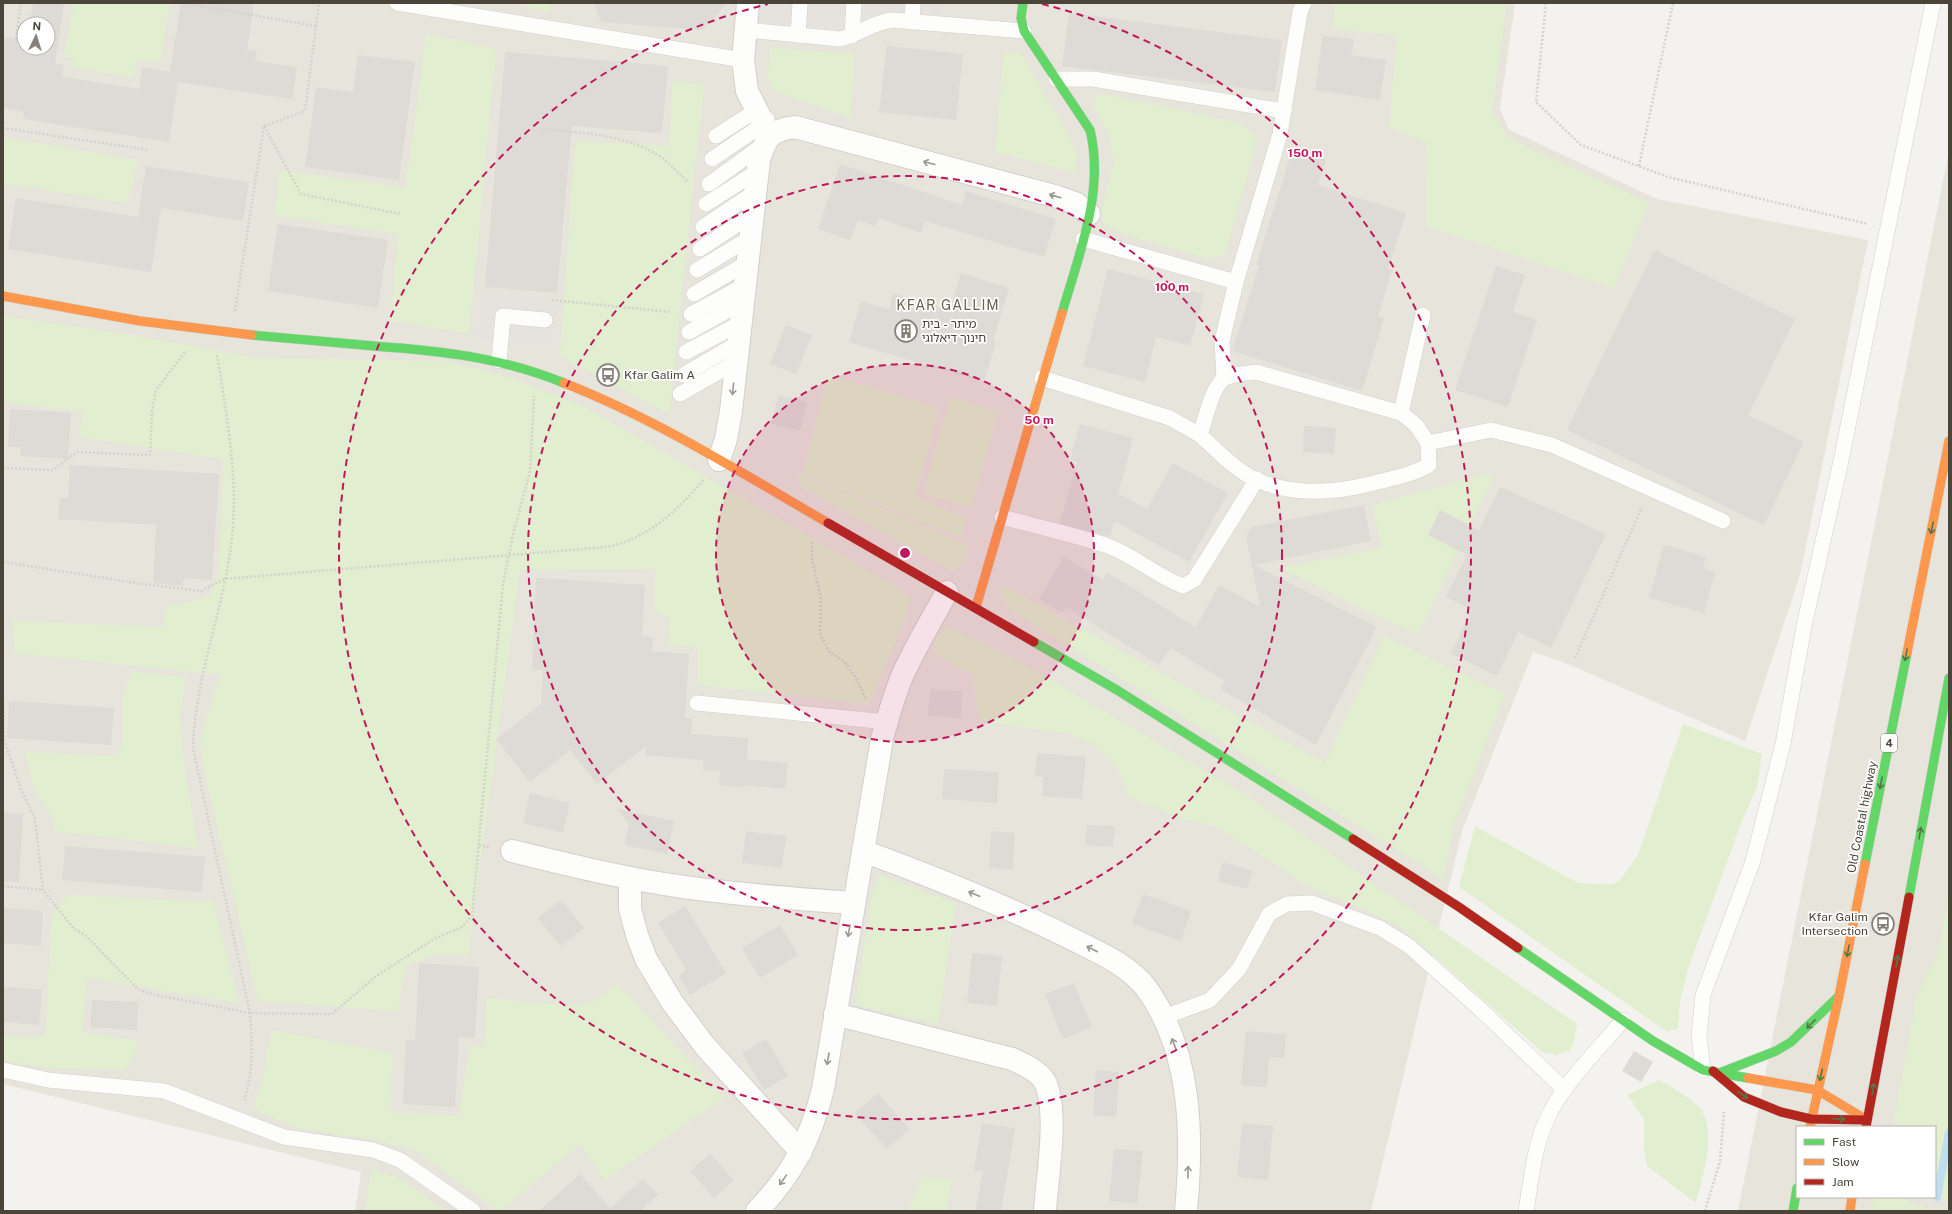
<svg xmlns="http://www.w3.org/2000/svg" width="1952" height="1214" viewBox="0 0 1952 1214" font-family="'Public Sans','Noto Sans Hebrew',sans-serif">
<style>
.residential{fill:#e7e4dc;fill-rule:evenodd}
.green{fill:#e1eecf}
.parking{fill:#e6e3df}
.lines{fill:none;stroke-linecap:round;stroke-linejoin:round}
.stream{stroke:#c0ddf1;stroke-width:8}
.building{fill:#dedbd6}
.lane-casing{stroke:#d2d0cb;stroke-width:16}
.street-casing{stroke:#d2d0cb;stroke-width:24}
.fast-casing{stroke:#d3cfc5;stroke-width:10}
.slow-casing{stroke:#d3cfc5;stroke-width:10}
.jam-casing{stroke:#d3cfc5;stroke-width:10}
.path{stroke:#d3d2cc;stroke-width:2.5;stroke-dasharray:2 2;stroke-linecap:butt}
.lane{stroke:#fdfdfc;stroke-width:15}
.street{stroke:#fdfdfc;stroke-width:22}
.fast{stroke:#63d668;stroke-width:9}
.slow{stroke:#ff974d;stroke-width:9}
.jam{stroke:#b3261e;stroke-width:9}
.oneway{stroke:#9b9791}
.oneway2{stroke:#537749}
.ring{fill:none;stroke:#c2185b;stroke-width:2;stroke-dasharray:7 5}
.labels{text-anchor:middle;stroke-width:3.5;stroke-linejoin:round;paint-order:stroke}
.shield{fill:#fff;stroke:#817c74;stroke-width:1}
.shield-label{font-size:11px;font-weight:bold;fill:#4b4439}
.poi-label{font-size:12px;fill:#4b4439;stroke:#fff;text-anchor:start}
.street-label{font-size:12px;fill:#4b4439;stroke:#fff}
.quarter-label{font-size:14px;letter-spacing:1px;fill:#6e6250;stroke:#fff}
.centre{fill:#c2185b;stroke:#fff;stroke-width:2}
.ring-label{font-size:12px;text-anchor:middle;font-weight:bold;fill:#c2185b;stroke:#fff;stroke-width:3.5;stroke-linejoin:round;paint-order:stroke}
</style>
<rect width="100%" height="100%" fill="#f4f2ee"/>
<!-- residential -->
<g class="residential">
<path d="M3,3H1515L1500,108L1508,129L1657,199L1868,240L1800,575L1745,741L1563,662L1533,652L1462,831L1371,1211H355L361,1172L3,1084ZM24,24H48V48H24Z"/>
<path d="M1949,151V1211H1738ZM1797,1127H1935V1197H1797Z"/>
</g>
<!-- green -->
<g class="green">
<polygon points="74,3 170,3 160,61 136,61 134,78 72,67 73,57 64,57"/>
<polygon points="514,3 549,3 550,12"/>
<polygon points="1335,3 1507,3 1492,112 1510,139 1649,203 1614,288 1426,226 1427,143 1389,127 1397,35 1333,29"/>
<polygon points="426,33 496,49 469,334 391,320 398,234 274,215 280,170 406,188"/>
<polygon points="770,48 854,54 851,118 775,91 768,79"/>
<polygon points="1004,52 1021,54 1070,137 1077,158 1075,173 995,152"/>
<polygon points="672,81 704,85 669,414 560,356 575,141 669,146"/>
<polygon points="1104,94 1240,123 1253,134 1257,142 1225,254 1217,258 1205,258 1121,233 1105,225 1101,213 1114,162 1110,136 1094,107 1096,97"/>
<polygon points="3,137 138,160 127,203 3,183"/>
<polygon points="3,316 131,335 258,358 446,361 504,375 583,406 893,585 911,599 903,625 869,704 698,685 698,647 668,645 670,617 655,613 655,569 520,570 468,955 438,954 408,965 402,981 398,1011 258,1001 203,765 200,739 220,675 15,653 12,621 163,627 166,607 210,597 219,572 223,459 80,437 82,411 3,402"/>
<polygon points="829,375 938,408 916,497 966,518 961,538 802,474"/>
<polygon points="951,397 998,411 971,507 923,494"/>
<polygon points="797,473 969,545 964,564 952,571 801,487"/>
<polygon points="1484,474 1493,478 1418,635 1280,568 1382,548 1372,505"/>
<polygon points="1000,584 1325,763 1384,636 1505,694 1454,824 1444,879 1010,610 1001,595"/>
<polygon points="949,627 1022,663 1243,793 1577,1024 1574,1042 1569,1051 1556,1055 1542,1052 1400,926 1340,899 1316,891 1214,825 1181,819 1129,796 1120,772 1095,745 1071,734 979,721 973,675 952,664 935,652 936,637"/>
<polygon points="132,672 186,677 180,716 184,764 198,848 55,831 54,820 34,789 25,752 114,756 123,744 123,694"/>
<polygon points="1683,724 1762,754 1757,787 1742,821 1688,969 1680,1002 1678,1029 1666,1031 1459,887 1475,826 1578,883 1613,884 1621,879 1638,855"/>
<polygon points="880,876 956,903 938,1024 855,1005 873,889"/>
<polygon points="1949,892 1949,1201 1935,1196 1935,1127 1893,1127 1917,995 1938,952"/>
<polygon points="67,895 214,902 239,1003 87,978 82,1032 137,1041 136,1052 126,1070 46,1068 3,1060 3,1036 45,1037 52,915"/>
<polygon points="617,983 724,1098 605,1180 580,1144 501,1211 498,1211 416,1150 373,1140 298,1128 253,1109 263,1077 271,1030 392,1053 391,1112 459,1116 470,1045 485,1046 486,998 575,1006 596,1001"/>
<path d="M1659,1080C1670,1086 1698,1102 1703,1112C1716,1137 1702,1178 1696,1203L1647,1166L1644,1148V1119L1627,1095Z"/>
<polygon points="371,1169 399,1178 445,1211 365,1211"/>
<polygon points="923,1177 952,1179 947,1211 907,1211"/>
<polygon points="1874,1197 1895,1197 1936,1211 1871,1211"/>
</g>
<!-- parking -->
<g class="parking">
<polygon points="759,3 945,3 944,17 881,12 841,29 758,22"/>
<polygon points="481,292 557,300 552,345 476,337"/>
</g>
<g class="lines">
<!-- stream -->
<polyline class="stream" points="1937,1197 1949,1133"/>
</g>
<!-- building -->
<g class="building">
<polygon points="33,3 64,3 55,64 64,65 62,77 139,89 143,67 170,72 181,3 254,3 247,50 257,51 255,61 297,67 292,99 178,82 169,142 23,119 24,112 3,108 3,37 24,40 24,48 48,48 48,24 30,24"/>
<polygon points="594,3 727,3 703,30 601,22"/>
<polygon points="1069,13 1282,40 1275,92 1062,66"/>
<polygon points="1323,36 1354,39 1351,55 1386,60 1380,100 1315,90"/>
<polygon points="887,46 963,54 956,120 879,112"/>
<polygon points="505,52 668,66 662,133 572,126 557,293 485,287"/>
<polygon points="358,55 415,62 399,180 305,167 316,87 353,92"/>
<polygon points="1293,148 1326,159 1318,185 1406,213 1388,269 1392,270 1378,316 1384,318 1362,391 1232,351 1259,266 1256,265"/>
<polygon points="840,164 962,205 966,191 1056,219 1044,257 925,221 921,233 878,218 875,226 858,220 850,240 818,229"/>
<polygon points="146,166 249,182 243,221 161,208 151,272 8,249 16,198 138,217"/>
<polygon points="278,224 388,240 378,308 268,291"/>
<polygon points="1654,250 1795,319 1748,415 1804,442 1764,525 1567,430"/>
<polygon points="1496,266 1525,275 1513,312 1537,320 1508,407 1455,390"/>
<polygon points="1108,269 1204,294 1190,346 1156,337 1145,382 1083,366"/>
<polygon points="961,273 1009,288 993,341 996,342 984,382 849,342 861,301 889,309 893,293 950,310"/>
<polygon points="786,325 812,335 796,374 770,364"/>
<polygon points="778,395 807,402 800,431 771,424"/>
<polygon points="10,409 71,413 68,459 20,456 21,447 8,447"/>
<polygon points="1080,424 1133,438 1118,493 1147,509 1173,463 1228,493 1189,562 1114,521 1110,537 1060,523 1077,462 1070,460"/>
<polygon points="1304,426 1336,428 1334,454 1303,452"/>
<polygon points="70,465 219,474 212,580 184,578 183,586 153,583 156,525 58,519 60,498 68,498"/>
<polygon points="1500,487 1606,534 1551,648 1518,632 1497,676 1451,653 1472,610 1446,597 1467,555 1428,535 1440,510 1479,530"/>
<polygon points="1364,505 1371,541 1254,565 1377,627 1316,745 1220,689 1225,681 1171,648 1159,665 1066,607 1062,613 1039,599 1064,557 1103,580 1108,573 1196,627 1219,585 1260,607 1246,537 1251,527"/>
<polygon points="1664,545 1706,557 1703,568 1715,572 1704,613 1649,598"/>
<polygon points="536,578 645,585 642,636 653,637 652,651 689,654 685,718 692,719 691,734 748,738 747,759 788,763 785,789 745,785 744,787 719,785 720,771 703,770 703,760 645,755 647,746 597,784 570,750 530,782 496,739 541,704 543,670 532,669"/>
<polygon points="930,689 962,691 961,718 928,716"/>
<polygon points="9,701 114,708 111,745 7,738"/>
<polygon points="1037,753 1086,757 1082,799 1042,796 1043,777 1035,776"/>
<polygon points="944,769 999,772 997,803 942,799"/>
<polygon points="530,793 570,803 563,833 523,823"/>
<polygon points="617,809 674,821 667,854 625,845 629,824"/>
<polygon points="3,813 23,814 19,882 3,881"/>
<polygon points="1087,825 1115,826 1113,847 1085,845"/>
<polygon points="746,831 786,836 782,868 742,863"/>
<polygon points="991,831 1015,833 1013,870 989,868"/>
<polygon points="65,846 205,857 202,892 62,880"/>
<polygon points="1223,862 1253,871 1247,889 1218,881"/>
<polygon points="1143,894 1191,911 1181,941 1132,924"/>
<polygon points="561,900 584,928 560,946 538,918"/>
<polygon points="685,906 726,973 690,995 679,977 686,969 658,923"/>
<polygon points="3,908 43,911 41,946 3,943"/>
<polygon points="780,925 798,955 760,978 742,948"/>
<polygon points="972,953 1002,956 997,1006 967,1003"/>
<polygon points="419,963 479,967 475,1038 459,1037 455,1107 403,1104 406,1040 415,1040"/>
<polygon points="1074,983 1092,1027 1063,1039 1045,994"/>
<polygon points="3,987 42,990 39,1025 3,1022"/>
<polygon points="92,1000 138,1002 137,1030 90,1027"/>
<polygon points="1246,1031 1286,1034 1284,1058 1269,1057 1267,1087 1241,1085"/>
<polygon points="766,1039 788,1076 764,1090 742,1053"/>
<polygon points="1634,1051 1653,1062 1641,1082 1622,1071"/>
<polygon points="1096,1070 1119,1072 1116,1117 1093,1115"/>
<polygon points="878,1093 909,1129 887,1149 855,1113"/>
<polygon points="982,1123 1015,1128 1001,1211 975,1211 983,1172 974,1170"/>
<polygon points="1242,1123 1273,1126 1268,1180 1237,1177"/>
<polygon points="1114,1149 1143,1151 1137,1203 1109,1201"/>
<polygon points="710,1154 734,1180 714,1198 690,1171"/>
<polygon points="580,1174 610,1208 643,1179 658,1195 640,1211 539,1211"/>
</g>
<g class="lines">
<!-- lane casing -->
<g class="lane-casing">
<g id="lane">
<polyline points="397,3 743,60"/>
<polyline points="912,22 913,3"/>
<path d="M746,30L840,39C860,34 871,23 892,20L1024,31"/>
<polyline points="798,35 800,3"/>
<polyline points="852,36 854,3"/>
<polyline points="1056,79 1093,79 1284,111"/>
<polyline points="716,136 749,115 767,119"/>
<polyline points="712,159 764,124"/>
<polyline points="709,184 763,145"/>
<polyline points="706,204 758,171"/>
<polyline points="703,227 755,192"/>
<polyline points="1083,239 1236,282"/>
<polyline points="700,249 753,214"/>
<polyline points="697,270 750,238"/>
<polyline points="694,294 747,263"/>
<polyline points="691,314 745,285"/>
<polyline points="689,332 743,302"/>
<polyline points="686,352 741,323"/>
<polyline points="499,361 503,316 545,320"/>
<path d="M1256,372L1401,413L1416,425L1428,443L1429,465C1412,475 1393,478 1374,483C1332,494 1282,497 1244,473C1228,463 1214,448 1200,435C1205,421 1212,385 1225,378C1235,374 1246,373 1256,372Z"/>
<polyline points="683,375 738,343"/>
<polyline points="1042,378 1170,418 1200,435"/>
<polyline points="1224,379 1222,341 1236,282 1280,134 1300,12 1304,3"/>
<polyline points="680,394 736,362"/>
<polyline points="1401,413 1423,315"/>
<polyline points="1428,443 1491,430 1552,445 1723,521"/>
<path d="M1002,517C1037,527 1073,534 1108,546C1135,556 1156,576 1183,586L1194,580L1257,479"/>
<polyline points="697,703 887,722"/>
<polyline points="1164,1017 1210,1000 1239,969 1269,914 1287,904 1312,903 1380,928 1409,946 1480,1009 1565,1090"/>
<polyline points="3,1070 48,1080 164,1091 284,1137 373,1150 400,1160 473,1211"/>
<polyline points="1703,1070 1699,1036 1703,995 1753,861 1783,744 1804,626 1841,461 1933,3"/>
<path d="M1526,1211C1531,1181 1534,1147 1547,1119C1562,1085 1599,1049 1623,1020"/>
</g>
</g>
<!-- street casing -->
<g class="street-casing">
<g id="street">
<polyline points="748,3 743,60 747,91 770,136"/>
<path d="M719,460L726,439L731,411L759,160C766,137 771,130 795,127L1058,197L1075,203L1089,214"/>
<path d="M512,851C569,865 626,879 684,887C741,895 797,899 854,903"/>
<path d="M863,851C934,877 1004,905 1072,939C1098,952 1129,965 1147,989C1192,1053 1193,1136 1186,1211"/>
<polyline points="630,879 630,909 637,935 646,959 672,1002 705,1046 801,1152"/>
<path d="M835,1014L1012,1059C1023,1064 1039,1071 1045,1082C1059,1112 1047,1177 1045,1211"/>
<path d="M757,1211C792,1175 811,1138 823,1089L882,739C888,717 894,695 903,674C916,646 932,619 947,592"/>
</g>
</g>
<!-- fast casing -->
<g class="fast-casing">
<g id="fast">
<path d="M1023,3L1021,18L1024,31L1090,130C1105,191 1079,254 1062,313"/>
<path d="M252,335C293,339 333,342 374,346C442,351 500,357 564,383"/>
<polyline points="1034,642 1117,690 1353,839"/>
<polyline points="1865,864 1907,653"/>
<polyline points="1909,897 1949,678"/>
<polyline points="1518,948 1653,1041 1703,1070 1748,1078"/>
<polyline points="1722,1072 1776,1051 1791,1042 1839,996"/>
<polyline points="1793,1211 1797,1188"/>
</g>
</g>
<!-- slow casing -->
<g class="slow-casing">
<g id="slow">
<polyline points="3,296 140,321 252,335"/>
<path d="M564,383C656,419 742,473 828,523"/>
<polyline points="976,607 1062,313"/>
<polyline points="1907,653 1949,441"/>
<polyline points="1748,1078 1817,1090 1867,1120"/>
<polyline points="1810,1127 1839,996 1865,864"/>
<polyline points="1850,1211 1852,1197"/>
</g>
</g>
<!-- jam casing -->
<g class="jam-casing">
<g id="jam">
<polyline points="828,523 1034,642"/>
<polyline points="1353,839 1459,907 1518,948"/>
<polyline points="1713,1071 1744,1097 1781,1112 1811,1119 1866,1120"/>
<polyline points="1866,1127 1909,897"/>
</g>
</g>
<!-- path -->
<g class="path">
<polyline points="184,3 316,26"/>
<polyline points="1546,3 1536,102 1581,145 1668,177 1868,224"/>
<polyline points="16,39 21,3"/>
<polyline points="264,126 301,194 401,214"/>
<polyline points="3,128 149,150"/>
<path d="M543,129C582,133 626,134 661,157C671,164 679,174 688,182"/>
<polyline points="1639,166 1673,3"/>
<polyline points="552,300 671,312"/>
<polyline points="235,311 264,126 305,111 319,3"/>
<path d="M217,355C226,411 237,470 233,527C227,602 195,674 193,748L250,1013C252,1045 254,1070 244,1100"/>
<polyline points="3,468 53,470 77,452 150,455 152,411 156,390 185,352"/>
<path d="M812,542V559L821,599L820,634L830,653C849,660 857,681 866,699"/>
<path d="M3,562L143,584L201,591L224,579L607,547C649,538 677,511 704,479"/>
<polyline points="1575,658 1642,507"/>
<polyline points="3,699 4,740 21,789 35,819 43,890 74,929 85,935 139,990 156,995 250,1013 332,1014 375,977 434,939 462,927 472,916 503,584 513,535 530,471 534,396"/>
<polyline points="479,845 489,847"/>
<polyline points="3,886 43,890"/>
<polyline points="1705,1211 1720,1161 1724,1112"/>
</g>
<!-- lane -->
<use href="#lane" class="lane"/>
<!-- street -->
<use href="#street" class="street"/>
<!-- fast -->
<use href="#fast" class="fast"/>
<!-- slow -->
<use href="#slow" class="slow"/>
<!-- jam -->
<use href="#jam" class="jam"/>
</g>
<!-- one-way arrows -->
<defs><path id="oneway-shaft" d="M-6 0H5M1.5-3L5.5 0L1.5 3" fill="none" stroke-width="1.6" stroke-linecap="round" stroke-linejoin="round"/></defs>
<g class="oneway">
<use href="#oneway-shaft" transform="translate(929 163) rotate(-165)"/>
<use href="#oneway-shaft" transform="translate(1055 196) rotate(-164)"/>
<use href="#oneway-shaft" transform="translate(733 389) rotate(96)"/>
<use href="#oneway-shaft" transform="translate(974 894) rotate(-157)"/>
<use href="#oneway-shaft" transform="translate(849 931) rotate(100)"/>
<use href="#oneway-shaft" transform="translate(1092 949) rotate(-153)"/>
<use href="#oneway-shaft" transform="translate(1174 1044) rotate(-111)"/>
<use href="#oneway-shaft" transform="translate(828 1059) rotate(100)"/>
<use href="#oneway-shaft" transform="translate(1188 1172) rotate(-88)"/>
<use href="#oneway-shaft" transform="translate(783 1180) rotate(125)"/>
</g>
<g class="oneway2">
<use href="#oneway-shaft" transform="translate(1932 528) rotate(101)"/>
<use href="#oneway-shaft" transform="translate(1906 655) rotate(101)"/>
<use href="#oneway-shaft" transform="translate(1881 783) rotate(101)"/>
<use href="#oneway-shaft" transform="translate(1920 833) rotate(-80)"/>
<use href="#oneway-shaft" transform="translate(1848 951) rotate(101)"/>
<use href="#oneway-shaft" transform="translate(1897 961) rotate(-80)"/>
<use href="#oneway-shaft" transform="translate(1811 1024) rotate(135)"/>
<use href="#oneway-shaft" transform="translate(1821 1075) rotate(103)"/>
<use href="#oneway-shaft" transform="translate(1873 1089) rotate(-80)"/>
<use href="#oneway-shaft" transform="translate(1743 1095) rotate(33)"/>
<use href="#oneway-shaft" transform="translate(1839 1119)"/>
</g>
<!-- distance rings -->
<circle cx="905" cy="553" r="189" fill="#c2185b" fill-opacity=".12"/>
<g class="ring">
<circle cx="905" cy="553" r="189"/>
<circle cx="905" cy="553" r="377"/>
<path d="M1042 4A566 566 0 1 1 768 4"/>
</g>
<!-- icons -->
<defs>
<g id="building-ring" transform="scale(1.15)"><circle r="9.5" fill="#fff" stroke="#868178" stroke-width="1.5"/><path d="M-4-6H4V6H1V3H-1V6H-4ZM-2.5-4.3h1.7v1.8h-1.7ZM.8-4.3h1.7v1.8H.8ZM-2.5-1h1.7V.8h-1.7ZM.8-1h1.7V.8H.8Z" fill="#868178"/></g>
<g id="bus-ring" transform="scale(1.15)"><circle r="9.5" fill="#fff" stroke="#868178" stroke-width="1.5"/><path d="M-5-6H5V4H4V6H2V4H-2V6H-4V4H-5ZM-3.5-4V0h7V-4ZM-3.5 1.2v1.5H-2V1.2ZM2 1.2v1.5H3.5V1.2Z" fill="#868178"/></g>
</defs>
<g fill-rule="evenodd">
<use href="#building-ring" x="906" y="331"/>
<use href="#bus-ring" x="608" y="375"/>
<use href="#bus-ring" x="1883" y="924"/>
</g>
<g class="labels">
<!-- shield labels -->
<rect class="shield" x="1881" y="734" width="16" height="18" rx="3"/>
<g class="shield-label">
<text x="1889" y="747">4</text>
</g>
<!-- poi labels -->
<g class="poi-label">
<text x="922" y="328">מיתר - בית<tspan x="922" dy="14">חינוך דיאלוגי</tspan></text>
<text x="624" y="379">Kfar Galim A</text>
<text x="1868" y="921" text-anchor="end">Kfar Galim<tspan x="1868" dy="14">Intersection</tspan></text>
</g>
<!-- street labels -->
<g class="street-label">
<text transform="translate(1862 817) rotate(-79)" y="4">Old Coastal highway</text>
</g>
<!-- quarter labels -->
<g class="quarter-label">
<text x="948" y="310">KFAR GALLIM</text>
</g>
</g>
<circle cx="905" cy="553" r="6" class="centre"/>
<g class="ring-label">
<text x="1305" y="157">150 m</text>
<text x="1172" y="291">100 m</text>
<text x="1039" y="424">50 m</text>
</g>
<!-- border -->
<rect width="1952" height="1214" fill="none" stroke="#4b4439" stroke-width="8"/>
<!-- legend -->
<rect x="1796" y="1126" width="140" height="72" fill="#ffffff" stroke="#b7b4b0"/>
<rect x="1804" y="1139" width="20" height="6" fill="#63d668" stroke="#b7b4b0"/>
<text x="1832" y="1146" font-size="12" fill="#4b4439">Fast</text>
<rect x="1804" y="1159" width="20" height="6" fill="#ff974d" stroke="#b7b4b0"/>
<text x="1832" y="1166" font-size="12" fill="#4b4439">Slow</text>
<rect x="1804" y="1179" width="20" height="6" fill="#b3261e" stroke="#b7b4b0"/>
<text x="1832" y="1186" font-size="12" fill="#4b4439">Jam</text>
<!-- north arrow -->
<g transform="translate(36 36) rotate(4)"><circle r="19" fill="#ffffff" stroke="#b7b4b0"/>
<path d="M0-3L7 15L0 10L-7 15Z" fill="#868178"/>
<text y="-6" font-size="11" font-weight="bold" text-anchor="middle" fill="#4b4439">N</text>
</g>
</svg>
